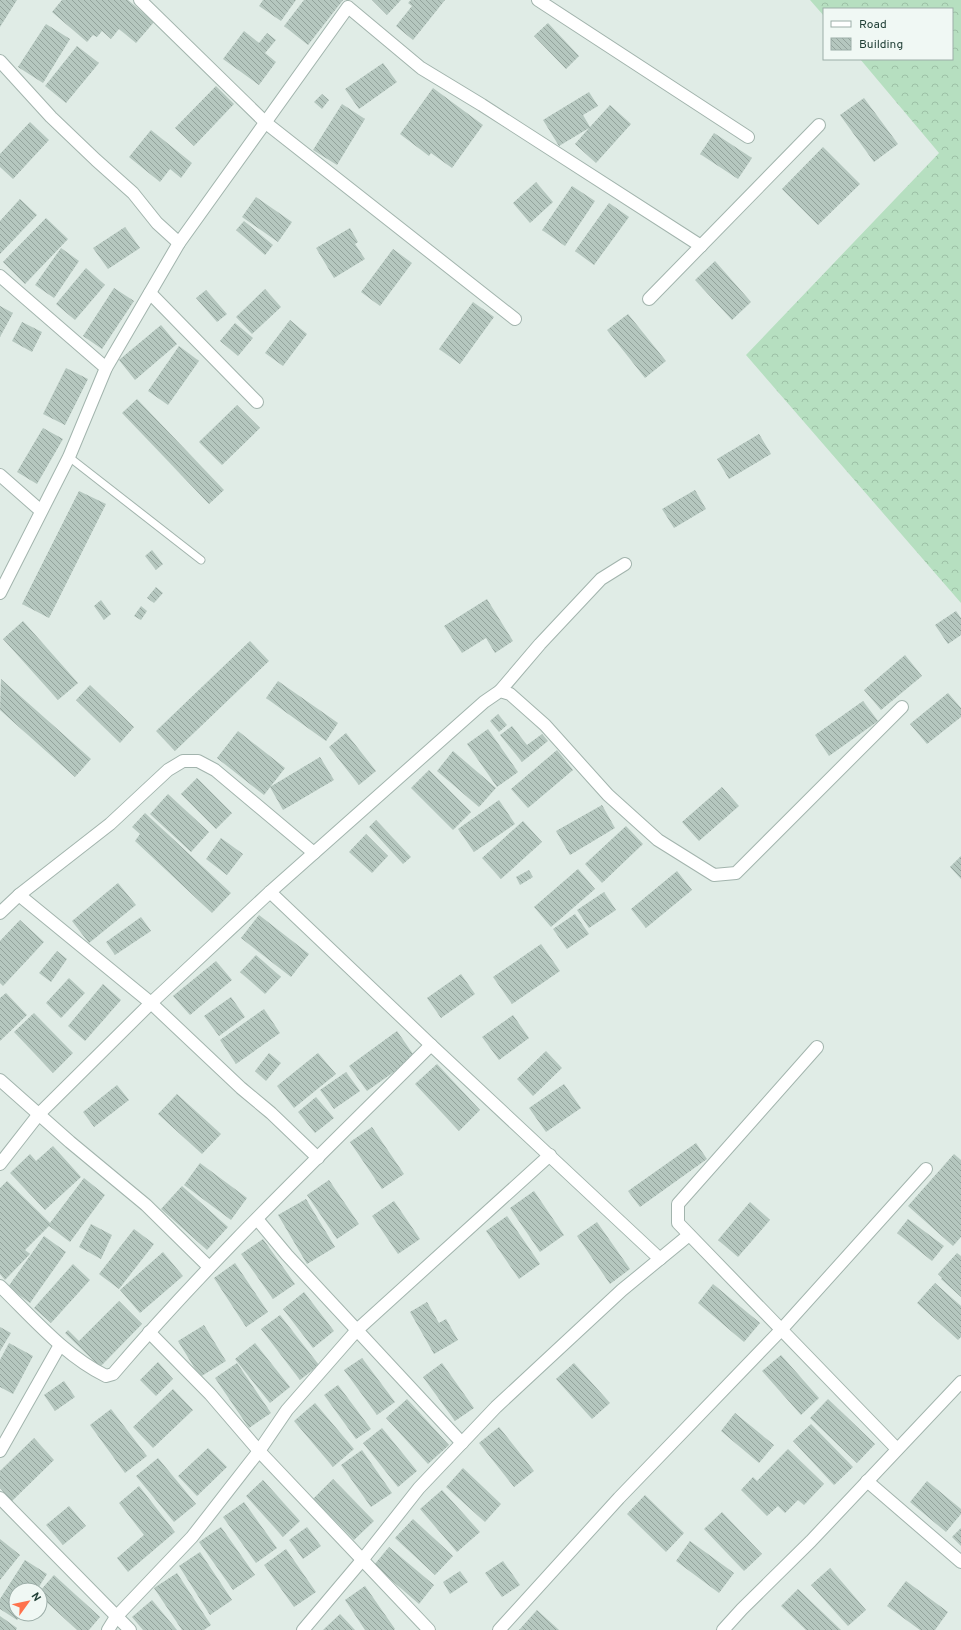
<svg xmlns="http://www.w3.org/2000/svg" width="961" height="1630" viewBox="0 0 961 1630" font-family="Overpass,sans-serif">
<style>
.forest{fill:url(#forest-crowns)}
.building{fill:url(#building-back-hatch)}
.lines{fill:none;stroke-linecap:round;stroke-linejoin:round}
.service-casing{stroke:#a2b4ad;stroke-width:9}
.minor-casing{stroke:#a2b4ad;stroke-width:14}
.service{stroke:#fff;stroke-width:7}
.minor{stroke:#fff;stroke-width:12}
</style>
<defs>
<pattern id="forest-crowns" width="20" height="18" patternUnits="userSpaceOnUse"><rect width="20" height="18" fill="#b6dfc0"/><path d="M2 6a3 3 0 1 1 6 0M12 15a3 3 0 1 1 6 0" fill="none" stroke="#9cc0a6"/></pattern>
<pattern id="building-back-hatch" width="6" height="6" patternUnits="userSpaceOnUse"><rect width="6" height="6" fill="#b5c7bf"/><path d="M-1 5l2 2M0 0l6 6M5-1l2 2" fill="none" stroke="#93a39c"/></pattern>
</defs>
<rect width="100%" height="100%" fill="#e0ece6"/>
<!-- forest -->
<polygon class="forest" points="810,0 961,0 961,603 746,355 939,153 860,59 952,59 952,9 824,9 824,16"/>
<!-- building -->
<g class="building">
<polygon points="0,0 17,0 0,27"/>
<polygon points="62,0 128,0 154,22 136,43 119,29 111,39 102,31 97,37 93,35 87,42 52,12"/>
<polygon points="263,0 296,0 281,21 259,6"/>
<polygon points="304,0 343,0 308,45 284,26"/>
<polygon points="372,0 401,0 387,15"/>
<polygon points="411,0 445,0 413,40 396,26 412,6 408,3"/>
<polygon points="548,23 579,56 566,69 534,36"/>
<polygon points="46,24 70,39 43,83 18,67"/>
<polygon points="244,31 259,43 267,33 276,40 265,53 276,62 259,85 223,59"/>
<polygon points="77,46 99,63 66,103 45,86"/>
<polygon points="383,63 397,82 359,109 345,89"/>
<polygon points="216,86 234,104 194,146 175,128"/>
<polygon points="433,88 483,125 452,168 431,153 429,156 400,134"/>
<polygon points="589,92 598,106 583,115 590,127 610,105 631,124 596,163 575,144 589,128 559,146 543,120"/>
<polygon points="322,94 329,100 322,109 314,102"/>
<polygon points="864,98 898,144 874,162 840,115"/>
<polygon points="342,104 365,119 337,165 313,150"/>
<polygon points="30,122 49,140 13,179 0,167 0,154"/>
<polygon points="151,130 192,163 181,178 170,169 160,182 129,157"/>
<polygon points="714,133 752,158 738,179 700,154"/>
<polygon points="823,147 860,184 818,225 782,189"/>
<polygon points="536,182 553,202 530,223 513,203"/>
<polygon points="572,186 595,201 565,246 542,230"/>
<polygon points="256,197 292,222 278,242 242,217"/>
<polygon points="20,199 37,215 0,254 0,221"/>
<polygon points="609,203 629,217 594,265 575,251"/>
<polygon points="46,218 68,239 25,284 3,262"/>
<polygon points="244,221 273,245 265,255 236,230"/>
<polygon points="125,227 140,248 108,269 93,248"/>
<polygon points="350,228 358,242 355,244 365,259 334,278 316,248"/>
<polygon points="61,248 79,261 54,298 35,285"/>
<polygon points="393,249 412,263 380,306 361,292"/>
<polygon points="715,261 751,302 732,320 695,280"/>
<polygon points="86,268 105,285 75,320 56,304"/>
<polygon points="114,288 134,301 102,349 83,336"/>
<polygon points="265,289 281,307 252,334 236,317"/>
<polygon points="206,290 227,314 217,322 196,298"/>
<polygon points="473,302 494,317 460,364 439,349"/>
<polygon points="0,306 13,313 0,337"/>
<polygon points="628,314 666,361 645,378 607,330"/>
<polygon points="290,320 307,334 283,366 265,353"/>
<polygon points="22,322 42,332 32,352 12,341"/>
<polygon points="235,323 253,338 238,356 220,341"/>
<polygon points="161,325 177,344 135,380 119,360"/>
<polygon points="179,346 199,361 168,405 148,391"/>
<polygon points="66,368 88,379 65,425 43,414"/>
<polygon points="137,399 224,490 209,504 122,413"/>
<polygon points="237,405 260,428 222,465 199,442"/>
<polygon points="43,428 63,439 37,484 17,472"/>
<polygon points="759,434 771,454 729,479 717,459"/>
<polygon points="695,490 706,509 674,528 662,509"/>
<polygon points="79,491 106,504 49,618 22,604"/>
<polygon points="152,550 163,564 156,570 145,556"/>
<polygon points="156,587 163,593 154,603 147,598"/>
<polygon points="487,599 513,641 495,653 486,638 462,653 444,626"/>
<polygon points="101,600 111,614 104,620 94,606"/>
<polygon points="141,606 147,611 141,620 134,616"/>
<polygon points="956,611 961,618 961,635 948,644 935,625"/>
<polygon points="23,621 78,683 58,700 3,639"/>
<polygon points="250,641 269,661 175,751 156,731"/>
<polygon points="905,655 922,676 881,710 864,690"/>
<polygon points="1,679 91,759 75,777 0,710"/>
<polygon points="278,681 338,723 326,741 266,698"/>
<polygon points="90,685 134,727 120,743 76,700"/>
<polygon points="948,693 961,708 961,717 927,744 910,724"/>
<polygon points="863,701 878,721 829,756 815,735"/>
<polygon points="498,714 507,725 499,732 490,721"/>
<polygon points="512,726 527,745 542,734 548,741 522,762 500,735"/>
<polygon points="488,729 518,772 497,787 467,744"/>
<polygon points="238,731 285,768 264,795 217,758"/>
<polygon points="346,733 376,771 359,785 329,747"/>
<polygon points="557,750 573,770 528,808 511,789"/>
<polygon points="453,751 496,788 479,807 437,771"/>
<polygon points="320,757 334,780 283,810 270,787"/>
<polygon points="429,770 471,812 453,830 411,788"/>
<polygon points="197,778 232,813 216,829 181,794"/>
<polygon points="722,787 739,806 699,841 682,822"/>
<polygon points="168,794 209,832 191,852 150,814"/>
<polygon points="499,800 515,824 474,852 458,829"/>
<polygon points="602,805 615,828 570,855 556,831"/>
<polygon points="145,813 231,893 212,913 135,841 140,834 132,827"/>
<polygon points="376,820 411,857 403,864 369,827"/>
<polygon points="523,821 542,842 501,879 482,858"/>
<polygon points="626,826 643,844 602,883 585,864"/>
<polygon points="366,834 388,856 372,873 349,852"/>
<polygon points="221,838 243,854 227,875 206,859"/>
<polygon points="961,856 961,879 950,867"/>
<polygon points="578,869 595,889 551,927 534,907"/>
<polygon points="529,870 533,877 520,885 516,877"/>
<polygon points="677,871 692,890 646,928 631,909"/>
<polygon points="118,883 136,905 89,943 72,921"/>
<polygon points="604,892 616,910 589,928 577,910"/>
<polygon points="575,914 589,934 567,949 553,929"/>
<polygon points="259,915 309,954 291,977 241,938"/>
<polygon points="141,917 151,931 115,955 106,942"/>
<polygon points="20,920 44,942 3,986 0,983 0,941"/>
<polygon points="541,944 560,971 512,1004 493,977"/>
<polygon points="57,951 67,959 51,982 39,973"/>
<polygon points="256,955 281,977 265,994 240,972"/>
<polygon points="216,961 232,980 190,1015 173,996"/>
<polygon points="461,974 475,994 441,1018 427,998"/>
<polygon points="69,978 85,993 61,1018 46,1003"/>
<polygon points="103,984 121,1000 85,1041 68,1026"/>
<polygon points="6,993 27,1015 0,1041 0,998"/>
<polygon points="231,997 245,1017 219,1036 204,1016"/>
<polygon points="264,1009 280,1033 236,1064 220,1040"/>
<polygon points="34,1013 73,1053 53,1073 14,1032"/>
<polygon points="513,1015 529,1038 499,1060 482,1037"/>
<polygon points="397,1031 415,1057 367,1091 349,1066"/>
<polygon points="546,1051 562,1068 533,1096 517,1079"/>
<polygon points="269,1053 281,1063 266,1081 255,1071"/>
<polygon points="318,1053 336,1074 294,1108 277,1086"/>
<polygon points="437,1064 480,1110 459,1131 415,1084"/>
<polygon points="346,1072 360,1091 334,1109 320,1090"/>
<polygon points="564,1084 581,1108 546,1132 529,1108"/>
<polygon points="117,1085 129,1100 94,1127 83,1112"/>
<polygon points="177,1094 221,1134 202,1154 158,1114"/>
<polygon points="316,1097 334,1118 315,1133 298,1112"/>
<polygon points="372,1127 404,1174 382,1189 350,1142"/>
<polygon points="696,1143 707,1159 640,1207 628,1191"/>
<polygon points="53,1146 81,1177 45,1210 10,1173 30,1154 36,1161"/>
<polygon points="954,1154 961,1160 961,1237 953,1246 908,1206"/>
<polygon points="200,1163 247,1198 231,1220 184,1185"/>
<polygon points="84,1178 105,1195 70,1242 49,1226 25,1250 30,1254 5,1280 0,1274 0,1188 7,1181 50,1223"/>
<polygon points="329,1180 359,1224 337,1239 307,1195"/>
<polygon points="182,1186 228,1227 207,1250 161,1209"/>
<polygon points="534,1191 564,1235 540,1252 510,1208"/>
<polygon points="306,1199 335,1247 307,1264 278,1215"/>
<polygon points="394,1201 420,1239 398,1254 372,1216"/>
<polygon points="750,1202 770,1220 738,1257 718,1240"/>
<polygon points="507,1216 540,1264 519,1279 486,1231"/>
<polygon points="908,1219 944,1246 932,1261 897,1233"/>
<polygon points="597,1222 630,1269 610,1284 577,1236"/>
<polygon points="91,1224 112,1235 101,1259 79,1247"/>
<polygon points="134,1229 154,1244 119,1289 99,1274"/>
<polygon points="44,1236 66,1252 30,1303 8,1287"/>
<polygon points="263,1239 295,1284 273,1299 241,1254"/>
<polygon points="163,1252 183,1276 140,1313 120,1290"/>
<polygon points="957,1253 961,1256 961,1297 941,1279 942,1278 938,1274"/>
<polygon points="235,1263 268,1312 246,1327 214,1278"/>
<polygon points="73,1264 90,1280 51,1323 34,1308"/>
<polygon points="935,1283 961,1306 961,1337 958,1340 917,1303"/>
<polygon points="713,1284 760,1323 744,1342 698,1303"/>
<polygon points="304,1292 334,1331 313,1348 283,1309"/>
<polygon points="119,1301 142,1324 100,1367 65,1333 68,1330 79,1341"/>
<polygon points="427,1302 439,1323 446,1319 458,1340 434,1354 410,1312"/>
<polygon points="280,1315 319,1365 300,1380 261,1329"/>
<polygon points="204,1325 226,1361 200,1377 178,1341"/>
<polygon points="0,1327 11,1333 0,1351"/>
<polygon points="9,1343 33,1356 13,1394 0,1387 0,1360"/>
<polygon points="255,1343 290,1387 270,1403 235,1359"/>
<polygon points="781,1355 819,1398 801,1415 762,1371"/>
<polygon points="362,1358 395,1402 377,1415 344,1370"/>
<polygon points="158,1362 173,1379 156,1396 140,1380"/>
<polygon points="237,1363 271,1413 249,1428 215,1378"/>
<polygon points="442,1363 474,1408 455,1421 423,1377"/>
<polygon points="574,1363 610,1403 592,1419 556,1379"/>
<polygon points="64,1381 75,1397 55,1411 44,1395"/>
<polygon points="338,1385 371,1429 356,1439 324,1395"/>
<polygon points="173,1389 193,1410 153,1448 133,1427"/>
<polygon points="407,1399 449,1445 428,1464 386,1418"/>
<polygon points="828,1399 875,1444 857,1463 810,1418"/>
<polygon points="315,1403 354,1449 333,1467 294,1421"/>
<polygon points="111,1409 147,1456 125,1473 90,1425"/>
<polygon points="735,1413 774,1445 759,1463 721,1431"/>
<polygon points="811,1424 853,1467 834,1485 793,1441"/>
<polygon points="499,1427 534,1471 514,1487 479,1443"/>
<polygon points="382,1428 417,1471 398,1487 363,1443"/>
<polygon points="34,1438 54,1460 12,1501 0,1488 0,1471"/>
<polygon points="208,1448 227,1467 197,1496 178,1476"/>
<polygon points="788,1449 824,1484 804,1505 798,1500 785,1513 778,1506 767,1516 741,1490 753,1477 757,1481"/>
<polygon points="362,1450 392,1493 371,1507 341,1465"/>
<polygon points="158,1458 196,1504 174,1522 136,1476"/>
<polygon points="463,1468 501,1504 485,1522 446,1487"/>
<polygon points="333,1479 374,1521 354,1540 313,1499"/>
<polygon points="263,1480 300,1521 283,1537 246,1496"/>
<polygon points="927,1481 961,1509 961,1514 946,1532 910,1502"/>
<polygon points="139,1486 175,1532 128,1572 117,1558 144,1535 119,1503"/>
<polygon points="442,1490 480,1532 457,1552 420,1509"/>
<polygon points="645,1495 684,1533 666,1552 627,1514"/>
<polygon points="244,1502 277,1548 256,1563 223,1517"/>
<polygon points="69,1506 86,1526 63,1545 46,1525"/>
<polygon points="722,1512 762,1554 744,1571 704,1529"/>
<polygon points="413,1519 453,1556 435,1575 395,1538"/>
<polygon points="221,1527 255,1575 233,1590 199,1542"/>
<polygon points="307,1527 321,1546 303,1559 289,1540"/>
<polygon points="961,1528 961,1546 952,1537"/>
<polygon points="0,1539 20,1555 0,1580"/>
<polygon points="690,1541 734,1573 719,1593 676,1561"/>
<polygon points="389,1547 434,1585 419,1604 374,1565"/>
<polygon points="286,1549 316,1592 294,1607 264,1565"/>
<polygon points="200,1552 232,1600 210,1615 179,1566"/>
<polygon points="25,1560 47,1574 37,1590 16,1590 16,1614 21,1614 17,1620 0,1609 0,1599"/>
<polygon points="503,1561 520,1585 502,1597 485,1573"/>
<polygon points="830,1568 866,1610 848,1626 811,1585"/>
<polygon points="460,1571 468,1582 450,1594 443,1582"/>
<polygon points="177,1573 211,1625 204,1630 182,1630 154,1588"/>
<polygon points="54,1575 100,1617 89,1630 77,1630 40,1596 40,1591"/>
<polygon points="906,1581 948,1612 935,1630 920,1630 887,1606"/>
<polygon points="365,1586 395,1629 394,1630 365,1630 345,1600"/>
<polygon points="798,1589 841,1630 806,1630 781,1606"/>
<polygon points="152,1600 177,1630 143,1630 132,1617"/>
<polygon points="537,1610 559,1630 519,1630"/>
<polygon points="340,1614 355,1630 323,1630"/>
<polygon points="0,1616 17,1628 16,1630 0,1630"/>
</g>
<g class="lines">
<!-- service casing -->
<g class="service-casing">
<polyline id="service" points="69,457 201,560"/>
</g>
<!-- minor casing -->
<g class="minor-casing">
<g id="minor">
<polyline points="140,0 266,123 515,319"/>
<polyline points="538,0 748,137"/>
<polyline points="0,61 51,117 96,160 133,193 157,223 179,243"/>
<polyline points="0,276 106,368"/>
<polyline points="150,293 257,402"/>
<polyline points="649,299 819,125"/>
<polyline points="0,475 41,511"/>
<polyline points="0,593 69,457 106,368 179,243 348,7 421,68 482,105 701,246"/>
<polyline points="500,691 540,644 601,579 625,564"/>
<polyline points="270,892 431,1045 660,1259"/>
<polyline points="19,895 151,1003 241,1088 271,1113 318,1158"/>
<polyline points="0,913 19,895 110,824 168,770 183,761 198,761 215,770 314,853"/>
<polyline points="817,1047 678,1204 678,1223 897,1449"/>
<polyline points="0,1080 70,1142 146,1205 209,1267"/>
<polyline points="0,1164 39,1114 151,1003 270,892 484,702 500,691 510,694 545,725 608,795 658,840 714,875 736,873 902,707"/>
<polyline points="257,1219 287,1255 462,1443"/>
<path d="M0,1286C33,1318 65,1356 106,1376L113,1374C212,1258 323,1153 431,1045"/>
<polyline points="149,1332 210,1394 259,1451 429,1630"/>
<polyline points="0,1451 60,1345"/>
<polyline points="867,1481 961,1562"/>
<polyline points="0,1498 130,1630"/>
<polyline points="108,1630 116,1617 192,1537 259,1451 287,1410 357,1330 550,1155"/>
<polyline points="303,1630 363,1559 419,1488 496,1407 622,1290 689,1235"/>
<polyline points="499,1630 619,1498 781,1330 926,1169"/>
<polyline points="723,1630 742,1609 811,1541 961,1382"/>
</g>
</g>
<!-- service -->
<use href="#service" class="service"/>
<!-- minor -->
<use href="#minor" class="minor"/>
</g>
<!-- legend -->
<rect x="823" y="8" width="130" height="52" fill="#f0f8f4" stroke="#9caea8"/>
<rect x="831" y="21" width="20" height="6" fill="#ffffff" stroke="#9caea8"/>
<text x="859" y="28" font-size="12" fill="#1f3e35">Road</text>
<rect x="831" y="38" width="20" height="12" fill="url(#building-back-hatch)" stroke="#9caea8"/>
<text x="859" y="48" font-size="12" fill="#1f3e35">Building</text>
<!-- north arrow -->
<g transform="translate(28 1602) rotate(57)"><circle r="19" fill="#f0f8f4" stroke="#9caea8"/>
<path d="M0-3L7 15L0 10L-7 15Z" fill="#fe724c"/>
<text y="-6" font-size="11" font-weight="bold" text-anchor="middle" fill="#1f3e35">N</text>
</g>
</svg>
